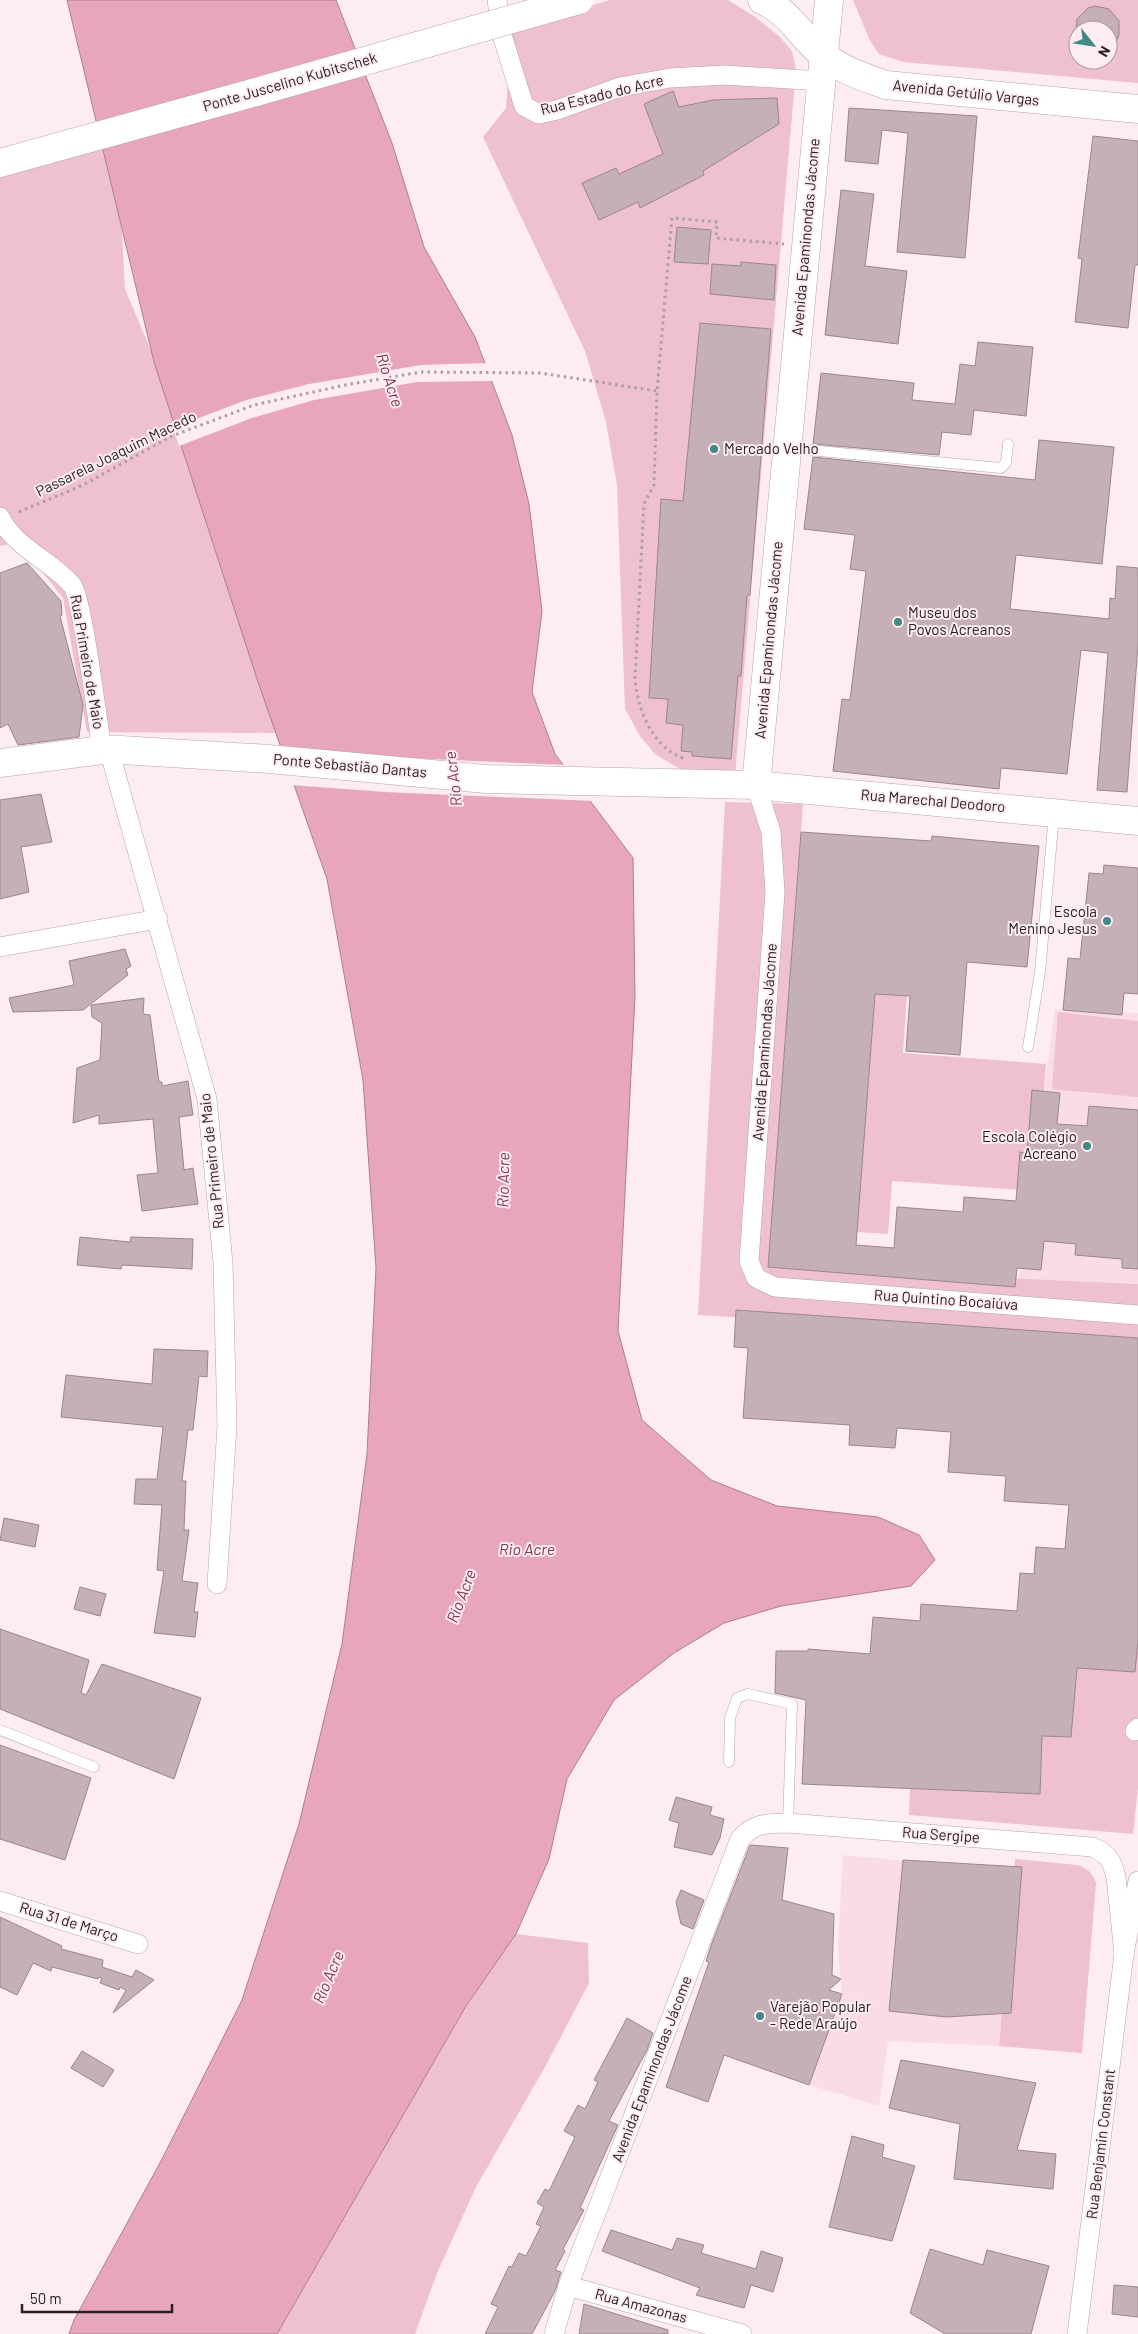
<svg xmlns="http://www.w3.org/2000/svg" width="1138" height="2334" viewBox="0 0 1138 2334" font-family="Barlow,sans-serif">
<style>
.built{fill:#fadce5}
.green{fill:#efc0cf;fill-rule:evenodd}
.water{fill:#e8a6bc;stroke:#ae7e8e}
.pier{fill:#fdecf1}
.building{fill:#c4b0b6;stroke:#99868c}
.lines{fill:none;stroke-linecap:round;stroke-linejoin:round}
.lane-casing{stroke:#b7a3a9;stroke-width:11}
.street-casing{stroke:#b7a3a9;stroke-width:20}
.secondary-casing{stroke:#b7a3a9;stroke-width:29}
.path{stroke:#ac9fa2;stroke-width:3;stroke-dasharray:2.5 4;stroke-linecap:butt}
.lane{stroke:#fff;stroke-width:10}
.street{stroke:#fff;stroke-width:19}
.secondary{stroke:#fff;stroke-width:28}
.secondary-bridge-casing{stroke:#b7a3a9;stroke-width:29;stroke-linecap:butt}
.secondary-bridge{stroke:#fff;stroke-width:28}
.poi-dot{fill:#418986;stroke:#fdecf1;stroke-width:2}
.labels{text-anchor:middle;stroke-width:4;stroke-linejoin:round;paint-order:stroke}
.street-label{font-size:15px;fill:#282123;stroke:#fdecf1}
.poi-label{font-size:15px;fill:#282123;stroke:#fdecf1;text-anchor:start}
.water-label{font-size:16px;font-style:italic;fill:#803352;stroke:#fdecf1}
</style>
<rect width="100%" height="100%" fill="#fdecf1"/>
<!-- built -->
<g class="built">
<polygon points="1055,1009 1138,1013 1138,1284 1019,1279"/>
<polygon points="843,1855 1014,1871 999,2046 888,2041 879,2106 809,2085 842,1994 838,1948"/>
</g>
<!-- green -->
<g class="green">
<polygon points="610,0 728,0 755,17 779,36 792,51 796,69 735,775 685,772 655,754 640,736 625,709 617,485 606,422 585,351 483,137 506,108 512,29"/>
<path d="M853,0H1138V83L903,62L879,54L870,41ZM1078,30H1108V60H1078Z"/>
<polygon points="117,145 125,289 175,408 278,733 87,732 63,598 18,542 0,546 0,177"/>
<polygon points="725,802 803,804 768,1267 1138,1284 1138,1344 698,1315"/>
<polygon points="875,994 907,994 903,1053 1046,1064 1036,1191 892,1181 888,1234 857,1232"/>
<polygon points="1058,1012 1138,1021 1138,1097 1052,1089"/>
<polygon points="1138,1487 1138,1787 1133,1834 909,1815 910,1789 1040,1794 1042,1736 1071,1737 1077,1668"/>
<path d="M1015,1859L1077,1865C1088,1868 1092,1873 1096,1883L1082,2053L999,2046Z"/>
<polygon points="516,1934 588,1943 589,1983 545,2067 476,2187 437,2273 415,2334 277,2334 466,2006"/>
</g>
<!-- water -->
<polygon class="water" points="67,0 336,0 392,143 424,247 475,337 512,435 529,504 542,611 532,692 555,754 633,858 635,996 618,1331 642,1420 711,1480 777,1506 878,1517 919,1535 935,1560 911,1586 781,1606 724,1623 674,1653 614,1700 567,1779 549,1859 516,1934 466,2006 277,2334 69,2334 74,2320 161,2161 242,2000 299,1824 342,1644 367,1454 376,1268 363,1080 327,879 258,682 154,362"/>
<!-- pier -->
<g class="pier">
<polygon points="487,363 494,381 417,382 314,400 252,418 179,446 173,428 246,400 309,384 421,365"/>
<polygon points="278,747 383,757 566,765 594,801 385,792 291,785"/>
</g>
<!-- building -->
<g class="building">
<polygon points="1095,6 1109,9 1119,21 1119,35 1116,42 1108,48 1108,30 1078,30 1078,39 1076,33 1077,19 1088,8"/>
<polygon points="673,91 679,107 713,100 777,98 779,124 703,171 704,175 640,208 638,202 599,220 582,183 616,168 619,174 663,154 644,104"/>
<polygon points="849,108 977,116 965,258 897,252 908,133 882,130 878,164 845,161"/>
<polygon points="1093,136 1138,141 1138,265 1135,265 1128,328 1075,322 1082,259 1078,258"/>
<polygon points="841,190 874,194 865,266 907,271 898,344 825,335"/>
<polygon points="677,227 711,230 708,264 674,262"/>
<polygon points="741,262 776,265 774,300 710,294 712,264 741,266"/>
<polygon points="700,323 771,329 750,595 747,595 741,676 738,676 731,759 692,756 692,752 681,751 683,725 666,723 668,699 649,698 661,499 683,501"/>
<polygon points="978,342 1033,347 1026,416 974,410 971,435 942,432 939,455 813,444 821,373 914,383 912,400 955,404 960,364 975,366"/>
<polygon points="1039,440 1114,447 1102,564 1016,555 1010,609 1109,619 1110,598 1115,599 1117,566 1138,568 1138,645 1127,792 1097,790 1108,653 1081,650 1067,774 1001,768 999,789 833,771 842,699 850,700 866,571 850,569 855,535 804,529 813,457 1035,480"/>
<polygon points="27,563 61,601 62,615 60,616 83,705 79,737 18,745 8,724 0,728 0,573"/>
<polygon points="41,794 52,842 21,847 29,892 0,899 0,800"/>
<polygon points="801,832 931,841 932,836 1039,846 1027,967 967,962 960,1055 906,1051 910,996 875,994 856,1245 894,1248 897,1207 963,1212 964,1197 1016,1201 1020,1152 1027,1153 1032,1090 1060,1093 1057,1124 1087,1126 1089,1106 1138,1110 1138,1269 1122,1268 1122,1259 1075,1255 1076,1244 1044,1241 1041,1270 1017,1268 1015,1287 768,1267"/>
<polygon points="1104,865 1138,868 1138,994 1124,993 1122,1015 1063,1010 1068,958 1080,959 1089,873 1103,874"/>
<polygon points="125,949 131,966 126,969 128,975 83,1010 13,1012 9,998 74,985 69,961"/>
<polygon points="144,998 143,1014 150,1015 159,1082 162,1082 162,1086 188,1081 193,1115 179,1117 184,1170 193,1168 198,1204 142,1211 137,1175 158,1173 153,1119 99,1124 99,1115 73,1123 77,1068 100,1060 102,1023 92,1017 91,1005"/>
<polygon points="80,1237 130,1242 131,1237 193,1239 192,1269 122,1265 121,1269 77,1265"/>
<polygon points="736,1310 1138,1338 1138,1640 1135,1672 1077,1668 1071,1737 1042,1736 1040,1794 802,1784 806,1700 775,1693 776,1651 808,1651 808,1649 870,1654 873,1617 920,1621 921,1604 1017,1611 1020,1573 1034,1574 1036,1547 1065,1549 1069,1505 1004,1501 1006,1476 948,1472 951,1432 897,1428 895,1448 849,1445 850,1425 743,1418 748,1348 734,1347"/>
<polygon points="154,1349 208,1351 207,1377 199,1376 193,1430 188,1430 182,1481 186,1481 184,1530 189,1530 182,1581 198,1583 194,1612 198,1612 195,1637 154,1633 164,1571 157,1570 162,1505 134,1504 136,1479 157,1479 163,1427 61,1417 66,1375 152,1384"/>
<polygon points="4,1518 39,1525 35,1547 0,1540"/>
<polygon points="80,1587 106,1594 100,1616 74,1609"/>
<polygon points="0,1629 89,1660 81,1693 86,1695 102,1664 201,1698 174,1779 0,1709"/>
<polygon points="0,1745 91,1778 65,1860 0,1839"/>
<polygon points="676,1797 712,1807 710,1815 724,1819 720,1838 712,1855 674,1847 679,1823 669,1820"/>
<polygon points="750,1845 788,1848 782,1900 834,1914 832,1975 841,1979 829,1990 842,1994 809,2085 724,2055 708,2102 666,2087 709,1962 706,1961 712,1943"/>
<polygon points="903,1860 1022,1867 1011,2013 946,2017 889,2011"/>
<polygon points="681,1890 704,1900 693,1929 681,1924 676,1902"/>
<polygon points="0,1917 62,1946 61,1949 103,1960 102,1967 132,1977 136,1970 154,1980 113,2013 126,1990 120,1987 119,1990 100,1983 102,1978 99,1977 98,1979 52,1967 51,1971 33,1963 17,1995 0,1987"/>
<polygon points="627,2018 653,2033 647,2050 609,2121 618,2125 580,2208 584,2210 563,2249 565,2251 555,2270 561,2272 555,2291 532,2334 485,2334 498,2307 491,2304 509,2266 512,2267 519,2253 526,2256 541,2226 536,2224 544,2207 537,2203 545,2189 549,2191 575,2137 564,2131 578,2105 585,2109 598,2082 594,2080"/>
<polygon points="82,2051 114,2070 103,2087 71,2068"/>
<polygon points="901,2060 1036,2083 1017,2150 1056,2154 1053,2189 954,2179 960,2124 889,2108"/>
<polygon points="852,2136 884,2145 882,2157 915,2166 892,2241 829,2227"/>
<polygon points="611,2230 672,2250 677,2238 704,2245 701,2253 756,2269 761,2251 783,2258 773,2292 751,2285 744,2308 696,2295 700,2288 602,2251"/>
<polygon points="930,2249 983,2265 987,2250 1049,2266 1031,2334 945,2334 910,2313"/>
<polygon points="1114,2285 1138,2287 1138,2317 1112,2314"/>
<polygon points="584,2304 668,2330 668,2334 579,2334"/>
</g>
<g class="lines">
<!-- lane casing -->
<g class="lane-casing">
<g id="lane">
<polyline points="787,448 1001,468 1006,463 1008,444"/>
<polyline points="1028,1047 1040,972 1054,814"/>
<polyline points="0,1730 94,1767"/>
<polyline points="729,1762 730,1718 737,1698 748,1694 792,1704 788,1823"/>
</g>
</g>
<!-- street casing -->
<g class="street-casing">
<g id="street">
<polyline points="497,0 502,35 524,106 539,114 557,110 620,87 670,78 724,75 821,81"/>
<path d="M0,517C12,545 52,562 72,585C82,596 98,725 102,750"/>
<polyline points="109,750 207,1099 223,1263 227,1426 217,1584"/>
<polyline points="756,785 771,832 775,892 749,1261 756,1278 775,1287 1138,1315"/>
<polyline points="0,947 158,919"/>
<polyline points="1135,1731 1138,1728"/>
<polyline points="0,1901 138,1944"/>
<polyline points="568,2286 742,2334"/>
<path d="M554,2334L568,2286L740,1839C753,1823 769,1823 788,1823L1092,1847C1108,1853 1112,1861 1116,1877L1124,1954"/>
<polyline points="1077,2334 1124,1954 1138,1881"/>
</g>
</g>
<!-- secondary casing -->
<g class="secondary-casing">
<g id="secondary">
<path d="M762,0C791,13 800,36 823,55C841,70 864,77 886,85L1138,109"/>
<polyline points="0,163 256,92"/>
<polyline points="0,763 102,750 121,750 269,759 486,779 756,785 1138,821"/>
<polyline points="756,785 829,0"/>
</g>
</g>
<!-- path -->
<g class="path">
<polyline points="19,512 83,485 172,436 254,405 345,385 421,372 540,373 657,391"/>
<path d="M683,758C652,747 637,708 635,678L644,504L654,485L657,391L672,218L717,222L716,238L784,244"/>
</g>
<!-- lane -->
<use href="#lane" class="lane"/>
<!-- street -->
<use href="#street" class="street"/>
<!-- secondary -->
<use href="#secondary" class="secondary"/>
<!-- secondary-bridge casing -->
<g class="secondary-bridge-casing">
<polyline id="secondary-bridge" points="256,92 579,0"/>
</g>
<!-- secondary-bridge -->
<use href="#secondary-bridge" class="secondary-bridge"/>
</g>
<!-- markers -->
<g class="poi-dot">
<circle cx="714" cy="449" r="5"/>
<circle cx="898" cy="622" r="5"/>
<circle cx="1107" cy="921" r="5"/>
<circle cx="1087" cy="1146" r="5"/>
<circle cx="760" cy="2016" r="5"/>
</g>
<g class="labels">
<!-- street labels -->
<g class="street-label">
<text transform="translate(290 82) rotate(-16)" y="5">Ponte Juscelino Kubitschek</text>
<text transform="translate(966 93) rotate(6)" y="5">Avenida Getúlio Vargas</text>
<text transform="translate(602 95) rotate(-14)" y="5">Rua Estado do Acre</text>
<text transform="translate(806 237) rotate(-85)" y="5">Avenida Epaminondas Jácome</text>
<text transform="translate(116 454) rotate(-26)" y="5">Passarela Joaquim Macedo</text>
<text transform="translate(769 640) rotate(-85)" y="5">Avenida Epaminondas Jácome</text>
<text transform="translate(87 662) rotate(80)" y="5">Rua Primeiro de Maio</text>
<text transform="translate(350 766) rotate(5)" y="5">Ponte Sebastião Dantas</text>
<text transform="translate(933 801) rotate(5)" y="5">Rua Marechal Deodoro</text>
<text transform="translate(765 1042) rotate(-86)" y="5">Avenida Epaminondas Jácome</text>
<text transform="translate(212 1161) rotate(-96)" y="5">Rua Primeiro de Maio</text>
<text transform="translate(946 1300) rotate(4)" y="5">Rua Quintino Bocaiúva</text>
<text transform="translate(941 1835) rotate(4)" y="5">Rua Sergipe</text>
<text transform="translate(69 1922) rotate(17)" y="5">Rua 31 de Março</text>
<text transform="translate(652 2069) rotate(-69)" y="5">Avenida Epaminondas Jácome</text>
<text transform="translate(1101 2144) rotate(-83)" y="5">Rua Benjamin Constant</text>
<text transform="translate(641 2306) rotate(15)" y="5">Rua Amazonas</text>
</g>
<!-- poi labels -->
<g class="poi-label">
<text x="724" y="454">Mercado Velho</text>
<text x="908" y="618">Museu dos<tspan x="908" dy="17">Povos Acreanos</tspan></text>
<text x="1097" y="917" text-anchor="end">Escola<tspan x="1097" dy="17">Menino Jesus</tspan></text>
<text x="1077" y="1142" text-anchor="end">Escola Colégio<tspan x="1077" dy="17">Acreano</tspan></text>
<text x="770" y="2012">Varejão Popular<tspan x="770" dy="17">- Rede Araújo</tspan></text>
</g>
<!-- water labels -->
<g class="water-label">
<text transform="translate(390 380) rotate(72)" y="6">Río Acre</text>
<text transform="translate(453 779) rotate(-97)" y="6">Río Acre</text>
<text transform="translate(503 1180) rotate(-89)" y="6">Río Acre</text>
<text x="527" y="1555">Rio Acre</text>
<text transform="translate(461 1596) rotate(-69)" y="6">Río Acre</text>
<text transform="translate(328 1977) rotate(-67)" y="6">Río Acre</text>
</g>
</g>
<!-- north arrow -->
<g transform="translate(1093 45) rotate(120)"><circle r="24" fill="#fdecf1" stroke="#a89b9f"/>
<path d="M0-4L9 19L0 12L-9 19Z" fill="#418986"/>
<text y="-8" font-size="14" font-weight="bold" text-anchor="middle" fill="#282123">N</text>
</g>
<!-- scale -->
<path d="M22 2304v8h150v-8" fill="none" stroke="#282123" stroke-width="2.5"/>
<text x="30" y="2304" font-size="15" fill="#282123" stroke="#fdecf1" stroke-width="4" paint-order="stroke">50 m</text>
</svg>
